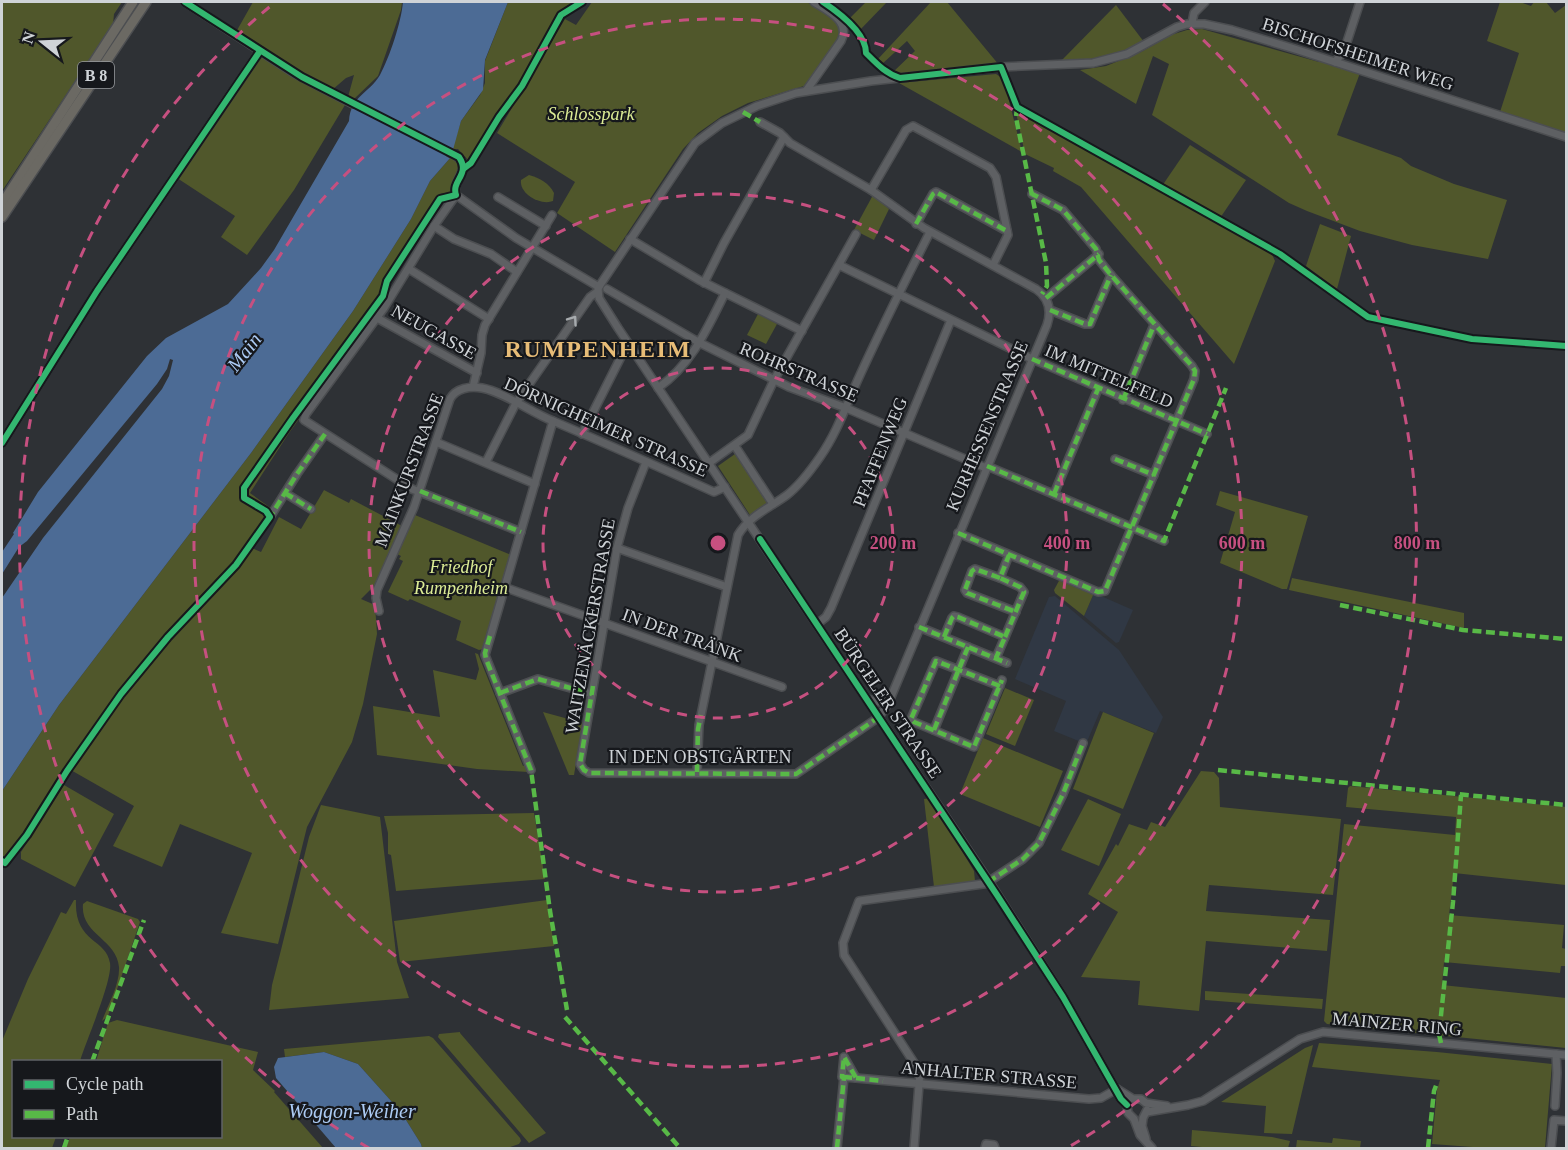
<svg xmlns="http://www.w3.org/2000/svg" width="1568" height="1150" viewBox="0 0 1568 1150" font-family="Georgia,serif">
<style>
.built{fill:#303844}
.green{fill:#50572b}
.water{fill:#4c6b95}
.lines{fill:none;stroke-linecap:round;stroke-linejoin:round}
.ferry{stroke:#accbf4;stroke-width:1.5;stroke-dasharray:8 6;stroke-linecap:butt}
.minor-casing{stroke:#4c4e51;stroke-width:10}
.major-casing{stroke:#4c4e51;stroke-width:12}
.minor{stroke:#5e6063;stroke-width:7}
.major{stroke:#6b6963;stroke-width:9}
.quiet{stroke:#58b947;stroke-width:4.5;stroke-dasharray:9 4.5;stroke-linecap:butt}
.cycleway-casing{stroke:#16181c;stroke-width:10}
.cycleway{stroke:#33b770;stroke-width:6}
.oneway{stroke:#a7abae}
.ring{fill:none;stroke:#c65080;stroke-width:3;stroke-dasharray:10 8}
.labels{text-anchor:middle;stroke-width:4.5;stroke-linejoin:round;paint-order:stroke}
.shield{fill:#16181c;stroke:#989b9f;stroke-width:1.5}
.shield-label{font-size:16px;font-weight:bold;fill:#cfd3d7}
.street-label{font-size:18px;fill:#cfd3d7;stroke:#16181c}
.park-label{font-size:18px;font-style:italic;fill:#dcec95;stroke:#16181c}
.water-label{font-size:20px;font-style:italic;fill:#accbf4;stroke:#16181c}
.district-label{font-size:24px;font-weight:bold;letter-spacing:1.5px;fill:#e7bc77;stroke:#16181c}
.centre{fill:#c65080;stroke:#16181c;stroke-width:3}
.ring-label{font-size:18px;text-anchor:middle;font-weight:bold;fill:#c65080;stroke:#16181c;stroke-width:4.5;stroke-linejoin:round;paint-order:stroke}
</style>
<rect width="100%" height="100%" fill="#2e3135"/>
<!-- built -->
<g class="built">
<polygon points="1094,593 1133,610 1119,642 1116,643 1084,616"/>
<polygon points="1055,596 1119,650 1163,717 1156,733 1100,711 1086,744 1054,731 1066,701 1015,679 1049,597"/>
</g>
<!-- green -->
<g class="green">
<polygon points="2,2 122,2 114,14 113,24 2,191"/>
<polygon points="253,2 402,2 401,10 378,76 354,99 348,97 354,75 346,78 332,90 295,70 236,32"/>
<polygon points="508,2 579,2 557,16 516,92 496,118 469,161 458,149 452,149 461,121 480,95 485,83 485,61"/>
<path d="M592,2H807C819,10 848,22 837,41L804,86L748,103L722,116L698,133L683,149L615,252L557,213L575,182L497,133L565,19L576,25Z"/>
<polygon points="866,2 887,2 858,32 848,20"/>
<polygon points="931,2 947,2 999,65 901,75 892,73 915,51 907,41 881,65 878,59"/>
<polygon points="1500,2 1520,2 1531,6 1534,2 1546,2 1555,13 1566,5 1566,135 1500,112 1519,53 1487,41"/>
<path d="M1116,5L1144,42C1117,55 1092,62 1062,60Z"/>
<polygon points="1202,29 1319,62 1323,61 1360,73 1337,135 1401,158 1411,166 1454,184 1507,200 1488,259 1412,245 1360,231 1307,211 1289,203 1152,115 1169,64 1153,56 1136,104 1080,70 1106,66 1141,52 1171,35 1187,30"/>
<polygon points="256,52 345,105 294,190 247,255 221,237 235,216 177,178"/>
<polygon points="996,74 1002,78 1005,85 1022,152 899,83"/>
<polygon points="1024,112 1271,252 1275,261 1234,364 1081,187 1053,171 1054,168 1025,154 1017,117 1019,113"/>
<polygon points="1190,145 1246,180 1220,218 1162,186"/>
<path d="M451,157L458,163C459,173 450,181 451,192L439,194C425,217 410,240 396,263C386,278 382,296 370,308L277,436L239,495L267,514L268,517L238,560L179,622L114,700L67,767L29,829L7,857L2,859V791L59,705L251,453L353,311L411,219L430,181Z"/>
<path d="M529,175C540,178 549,183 554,193L553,201C541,206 519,194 521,180Z"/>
<polygon points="873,195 889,209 874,240 854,230"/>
<polygon points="1320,224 1351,236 1337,289 1306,266"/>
<polygon points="392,289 289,433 250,493 272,509 270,511 245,496 244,493 248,483 377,305"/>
<polygon points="758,314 777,324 766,344 747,335"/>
<polygon points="735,454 767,503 750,515 718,466"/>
<path d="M324,490L349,503L351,499L402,526L376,584L361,599L375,605L377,634L363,704L352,742L307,827L278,944L221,933L252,853L180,824L162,867L113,846L134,806L69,769C102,724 134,678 171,637C198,607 227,580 252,548L261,552L279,517L301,529Z"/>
<polygon points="1220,491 1308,516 1287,589 1282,589 1220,563 1235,512 1216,505"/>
<polygon points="415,515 511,555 483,649 479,650 456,640 461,621 410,599 408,601 388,592 403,561 399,559 401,556 397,554"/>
<polygon points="1292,578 1464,613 1464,628 1289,590"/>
<polygon points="1060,579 1094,593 1084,616 1055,593 1054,590"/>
<polygon points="475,653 478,654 523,766 525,765 528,772 477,769 377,755 373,706 440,717 433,670 476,680 479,669"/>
<polygon points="1005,688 1034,700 1015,746 986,734"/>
<polygon points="543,712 583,723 574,775 569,775"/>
<polygon points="1103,712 1154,733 1123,809 1073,789"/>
<polygon points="983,738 1063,771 1040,827 960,794"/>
<polygon points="1201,771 1214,772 1219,778 1220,807 1341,819 1333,895 1209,885 1206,911 1330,920 1327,951 1206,941 1199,1011 1138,1005 1140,981 1081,977 1118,912 1088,894 1116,844 1118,846 1129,824 1147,830 1151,822 1165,827"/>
<polygon points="64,785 114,814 75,887 21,859 21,852"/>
<polygon points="1350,786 1566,807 1566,885 1454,873 1449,915 1564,925 1562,948 1566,949 1566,966 1561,966 1560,973 1444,962 1442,985 1566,998 1566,1048 1327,1024 1324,1021 1344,824 1455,835 1456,817 1346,807 1348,788"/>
<polygon points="930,798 974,871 975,881 934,887 924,799"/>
<polygon points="1088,799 1121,814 1099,866 1061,850"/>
<polygon points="321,805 380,817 397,962 409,998 269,1010 272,985 281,950 309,837"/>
<polygon points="534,813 545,879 396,891 391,855 388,854 388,833 384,816"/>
<path d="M74,900H76C74,943 106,938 110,963C113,980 86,1041 80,1061L14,1062V1136L56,1137L52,1148H2V1041L28,979L61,912L66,914Z"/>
<polygon points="547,900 554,946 400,962 394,921"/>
<path d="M87,901L138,919L140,922L108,1016L102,1021C108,1005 120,984 119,967C117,939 80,934 83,904Z"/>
<polygon points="1205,991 1323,999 1322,1009 1205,1000"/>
<polygon points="117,1020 258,1052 253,1070 275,1091 274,1092 323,1148 66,1148 70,1137 220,1136 220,1062 96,1061 108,1023"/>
<polygon points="460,1032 460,1033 546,1133 529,1143 438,1037 439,1034"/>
<polygon points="429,1036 433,1038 520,1138 521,1141 519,1144 507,1148 422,1148 421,1144 401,1112 358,1064 324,1052 285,1057 284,1049"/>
<polygon points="1319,1043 1437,1052 1552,1064 1545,1148 1486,1148 1432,1144 1437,1090 1440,1080 1312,1067"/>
<polygon points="1313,1045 1292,1134 1264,1133 1266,1106 1221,1102 1305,1048"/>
<polygon points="1192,1130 1272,1137 1290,1141 1288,1148 1212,1148 1191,1146"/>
<polygon points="1333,1138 1361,1141 1360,1148 1296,1148 1297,1140 1332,1143"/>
</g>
<!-- water -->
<g class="water">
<path d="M403,2H508L485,60L483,90L461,121L451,157L430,181L411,219L353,311L251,453L59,705L2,791V598L43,538L162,389L169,376L173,360L170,359L167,369L157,384L27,541L19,547L2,574V552L14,534L13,533L38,492L147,356L166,338L228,304L261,268L274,250L349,121C351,95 369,94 380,75C390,56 401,23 403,2Z"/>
<polygon points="324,1052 358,1064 401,1112 421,1144 422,1148 336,1148 276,1078 274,1067 278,1058"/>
</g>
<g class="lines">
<!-- ferry -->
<polyline class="ferry" points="355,105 447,151"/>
<!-- minor casing -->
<g class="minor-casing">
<g id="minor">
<polyline points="185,2 294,73 353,104"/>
<polyline points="1192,23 1194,13 1205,2"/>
<polyline points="1335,62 1344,51 1360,2"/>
<path d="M806,91L841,41C851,21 828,11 814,2"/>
<path d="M450,153C479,166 450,178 456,195L516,238L599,287"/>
<polyline points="871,190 906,130 913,126 990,168 996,177 1008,235 993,265"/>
<polyline points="456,195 434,226 384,308 306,414 304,420 412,489 521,532"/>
<polyline points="498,197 546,226"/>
<polyline points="916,224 933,194 936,192 1007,231"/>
<polyline points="434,226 454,239 491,254 517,272"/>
<polyline points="630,239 699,280 802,331"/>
<polyline points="839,265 1032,359 1207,434"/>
<polyline points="409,269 489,319"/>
<polyline points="704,283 724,243 784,137"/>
<polyline points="607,289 700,343 789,387 846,408 986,468"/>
<polyline points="1046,298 1099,254"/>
<polyline points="1050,310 1085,324 1090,324 1111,275"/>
<polyline points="377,318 477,373"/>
<polyline points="473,387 481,353 482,335 485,325 552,215"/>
<path d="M658,388C692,364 707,329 725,293"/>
<polyline points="1123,400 1154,325"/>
<polyline points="582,434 628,343"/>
<polyline points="436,442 535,484"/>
<polyline points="2,443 97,291 260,51"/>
<polyline points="735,446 773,504"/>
<polyline points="1115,459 1154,475"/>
<polyline points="486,462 516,403 590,297 597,292"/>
<path d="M646,462L628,508L617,548L580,764L584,770L589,773L796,774L879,717L888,704L1047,325C1052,310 1049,298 1036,289L924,228L871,190L790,143L780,133L760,122"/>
<polyline points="709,463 748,435 774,380 856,234"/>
<polyline points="987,466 1164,541"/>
<polyline points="285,493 311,509"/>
<polyline points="1054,494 1098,389"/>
<polyline points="270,517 297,474 325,434"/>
<polyline points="958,533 1098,592 1105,591 1194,379 1195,371 1192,366 1111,275 1099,260 1096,249 1063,210 1032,194"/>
<polyline points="617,548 727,587"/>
<polyline points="1000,578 975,569 972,571 965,590 967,593 1016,612"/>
<polyline points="504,587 782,687"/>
<path d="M379,611L376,598L377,590L414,507L450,399C456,388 470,386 482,388C504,392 532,413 553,421C607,444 661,468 714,492L725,487"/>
<polyline points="817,624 826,617 831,608 951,320"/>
<polyline points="919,627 1007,663"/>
<polyline points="944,637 952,618 954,616 958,617 1005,637 996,658"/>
<polyline points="1005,637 1024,592 1020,587 1000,578 1009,555"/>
<polyline points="1000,686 936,661 911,719 914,722 974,747 1002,680"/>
<polyline points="500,693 538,679 592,694"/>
<polyline points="868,699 877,702 886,701"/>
<polyline points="934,730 968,647"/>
<polyline points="531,770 485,655 553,421"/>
<path d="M697,772L699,725L738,535C749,516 771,507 787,495C800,485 811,470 820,457C838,431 847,403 860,375C882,327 906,279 930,232"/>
<polyline points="988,882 1023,859 1039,843 1063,794 1083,743"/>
<polyline points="856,1078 1089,1099 1101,1098 1117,1089"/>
<polyline points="1117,1089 1133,1099 1141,1099 1146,1103 1167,1106"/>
<polyline points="1555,1106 1557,1073 1556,1054"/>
<polyline points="1147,1112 1188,1105 1203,1101 1300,1039 1323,1032 1566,1055"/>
<polyline points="1146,1139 1142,1126 1143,1118 1147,1110"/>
<polyline points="837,1148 844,1077 842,1077 844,1057 856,1078 844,1077"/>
<polyline points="914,1148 920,1072 844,955 843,943 859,901 990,883"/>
<polyline points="985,1148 986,1144 994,1145 995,1148"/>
<polyline points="1152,1148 1140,1135 1134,1119 1128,1113 1127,1105 1121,1099 1063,997 990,883 618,328 599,298 598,288 695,143 722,123 757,106 796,93 871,81 1001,67 1093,63 1127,54 1177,27 1187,24 1204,24 1232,30 1298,50 1566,137"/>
<polyline points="1551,1148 1554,1120 1566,1121"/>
</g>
</g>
<!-- major casing -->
<g class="major-casing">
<g id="major">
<polyline points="2,204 133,2"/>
<polyline points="2,217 146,2"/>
</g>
</g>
<!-- minor -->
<use href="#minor" class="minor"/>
<!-- major -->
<use href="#major" class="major"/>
<!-- quiet -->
<g class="quiet">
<polyline points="1017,107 1016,118 1046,263 1047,286 1042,294"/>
<polyline points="743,112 760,122"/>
<polyline points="916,224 933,194 936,192 1007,231"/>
<polyline points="1046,298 1099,254"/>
<polyline points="1050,310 1085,324 1090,324 1111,275"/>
<polyline points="1032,359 1207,434"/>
<polyline points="1123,400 1154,325"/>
<polyline points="1115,459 1154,475"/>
<polyline points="987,466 1164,541 1226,388"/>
<polyline points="420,491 521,532"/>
<polyline points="285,493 311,509"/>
<polyline points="1054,494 1098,389"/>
<polyline points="270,514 270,517 297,474 325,434"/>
<polyline points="958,533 1098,592 1105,591 1194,379 1195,371 1192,366 1111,275 1099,260 1096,249 1063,210 1032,194"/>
<polyline points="1000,578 975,569 972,571 965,590 967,593 1016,612"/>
<polyline points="1340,605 1463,630 1566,639"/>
<polyline points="919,627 1007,663"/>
<polyline points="490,636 485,653 486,659 531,770 550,911 567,1010"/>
<polyline points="944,637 952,618 954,616 958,617 1005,637 996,658"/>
<polyline points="1005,637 1024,592 1020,587 1000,578 1009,555"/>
<polyline points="593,686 580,764 584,770 589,773 796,774 879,717"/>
<polyline points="1000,686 936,661 911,719 914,722 974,747 1002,680"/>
<polyline points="500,693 538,679 592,694"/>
<polyline points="934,730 968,647"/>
<polyline points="1218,770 1566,805"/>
<polyline points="697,772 698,729 701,715"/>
<polyline points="988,882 1023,859 1039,843 1063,794 1083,743"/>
<polyline points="565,1017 680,1148"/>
<polyline points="1441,1043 1439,1034 1453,902 1461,795"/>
<polyline points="92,1062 144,920"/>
<polyline points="856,1078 883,1081"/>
<polyline points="64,1148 68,1136"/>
<polyline points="837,1148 844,1077 842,1077 844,1057 856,1078 844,1077"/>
<polyline points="1428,1148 1434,1091 1437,1083"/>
</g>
<!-- cycleway casing -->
<g class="cycleway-casing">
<g id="cycleway">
<path d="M823,2C838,12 866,32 866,53C877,64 885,73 900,78L1001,67L1017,107L1280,254L1368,317L1472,339L1566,346"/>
<polyline points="463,169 471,163 499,117 522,86 561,15 582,2"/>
<polyline points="2,443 97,291 260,51"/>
<polyline points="760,539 997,895 1063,997 1121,1099 1127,1105"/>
<path d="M2,861L5,863L27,835L67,771L121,694L168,637L236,565L270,517L266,511L244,498V488L293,418L383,296L387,281L440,199L456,195C451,180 471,175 459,157L302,77L185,2"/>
</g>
</g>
<!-- cycleway -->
<use href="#cycleway" class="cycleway"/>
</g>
<!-- one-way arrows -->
<defs><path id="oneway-chevron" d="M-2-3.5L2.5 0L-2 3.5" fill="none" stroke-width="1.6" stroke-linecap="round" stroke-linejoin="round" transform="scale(1.5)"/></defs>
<use class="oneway" href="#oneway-chevron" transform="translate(573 320) rotate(-55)"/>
<!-- distance rings -->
<g class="ring">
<circle cx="718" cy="543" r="175"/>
<circle cx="718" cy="543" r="349"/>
<circle cx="718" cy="543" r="524"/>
<path d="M369 1148A699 699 0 0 1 273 4M1163 4A699 699 0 0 1 1067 1148"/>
</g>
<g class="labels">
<!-- shield labels -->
<rect class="shield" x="78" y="62" width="36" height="26" rx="4.5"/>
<g class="shield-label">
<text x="96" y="81">B 8</text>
</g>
<!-- street labels -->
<g class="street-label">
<text transform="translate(1358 54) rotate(18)" y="6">BISCHOFSHEIMER WEG</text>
<text transform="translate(434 332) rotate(29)" y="6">NEUGASSE</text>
<text transform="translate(799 372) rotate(23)" y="6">ROHRSTRASSE</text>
<text transform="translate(1109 376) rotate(23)" y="6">IM MITTELFELD</text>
<text transform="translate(987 426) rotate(-67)" y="6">KURHESSENSTRASSE</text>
<text transform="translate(606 427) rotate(24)" y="6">DÖRNIGHEIMER STRASSE</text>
<text transform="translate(880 452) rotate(-68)" y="6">PFAFFENWEG</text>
<text transform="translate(409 470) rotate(-69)" y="6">MAINKURSTRASSE</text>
<text transform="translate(590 626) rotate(-80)" y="6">WAITZENÄCKERSTRASSE</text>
<text transform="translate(682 635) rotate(20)" y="6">IN DER TRÄNK</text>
<text transform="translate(888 703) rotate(56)" y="6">BÜRGELER STRASSE</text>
<text x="700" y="763">IN DEN OBSTGÄRTEN</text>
<text transform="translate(1397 1024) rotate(5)" y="6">MAINZER RING</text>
<text transform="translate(989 1075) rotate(5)" y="6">ANHALTER STRASSE</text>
</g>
<!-- park labels -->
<g class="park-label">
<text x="591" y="120">Schlosspark</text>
<text x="461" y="573">Friedhof<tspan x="461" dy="21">Rumpenheim</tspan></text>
</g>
<!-- water labels -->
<g class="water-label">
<text transform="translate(244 352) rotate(-52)" y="7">Main</text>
<text x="352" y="1118">Woggon-Weiher</text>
</g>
<!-- district labels -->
<g class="district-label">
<text x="598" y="357">RUMPENHEIM</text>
</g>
</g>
<circle cx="718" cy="543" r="9" class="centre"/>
<g class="ring-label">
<text x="893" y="549">200 m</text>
<text x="1067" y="549">400 m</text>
<text x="1242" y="549">600 m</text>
<text x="1417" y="549">800 m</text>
</g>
<!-- border -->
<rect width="1568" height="1150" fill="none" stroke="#cfd3d7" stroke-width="6"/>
<!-- legend -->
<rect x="12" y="1060" width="210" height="78" fill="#16181c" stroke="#606367" stroke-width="1.5"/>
<rect x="24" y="1080" width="30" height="9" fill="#33b770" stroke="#606367" stroke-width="1.5"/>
<text x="66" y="1090" font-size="18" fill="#cfd3d7">Cycle path</text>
<rect x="24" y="1110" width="30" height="9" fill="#58b947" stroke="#606367" stroke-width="1.5"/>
<text x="66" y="1120" font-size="18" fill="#cfd3d7">Path</text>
<!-- north arrow -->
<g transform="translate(42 42) rotate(288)" stroke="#16181c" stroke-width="4.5" paint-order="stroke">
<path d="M0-4.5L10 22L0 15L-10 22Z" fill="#cfd3d7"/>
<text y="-9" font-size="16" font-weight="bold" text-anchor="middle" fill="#cfd3d7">N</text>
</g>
</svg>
